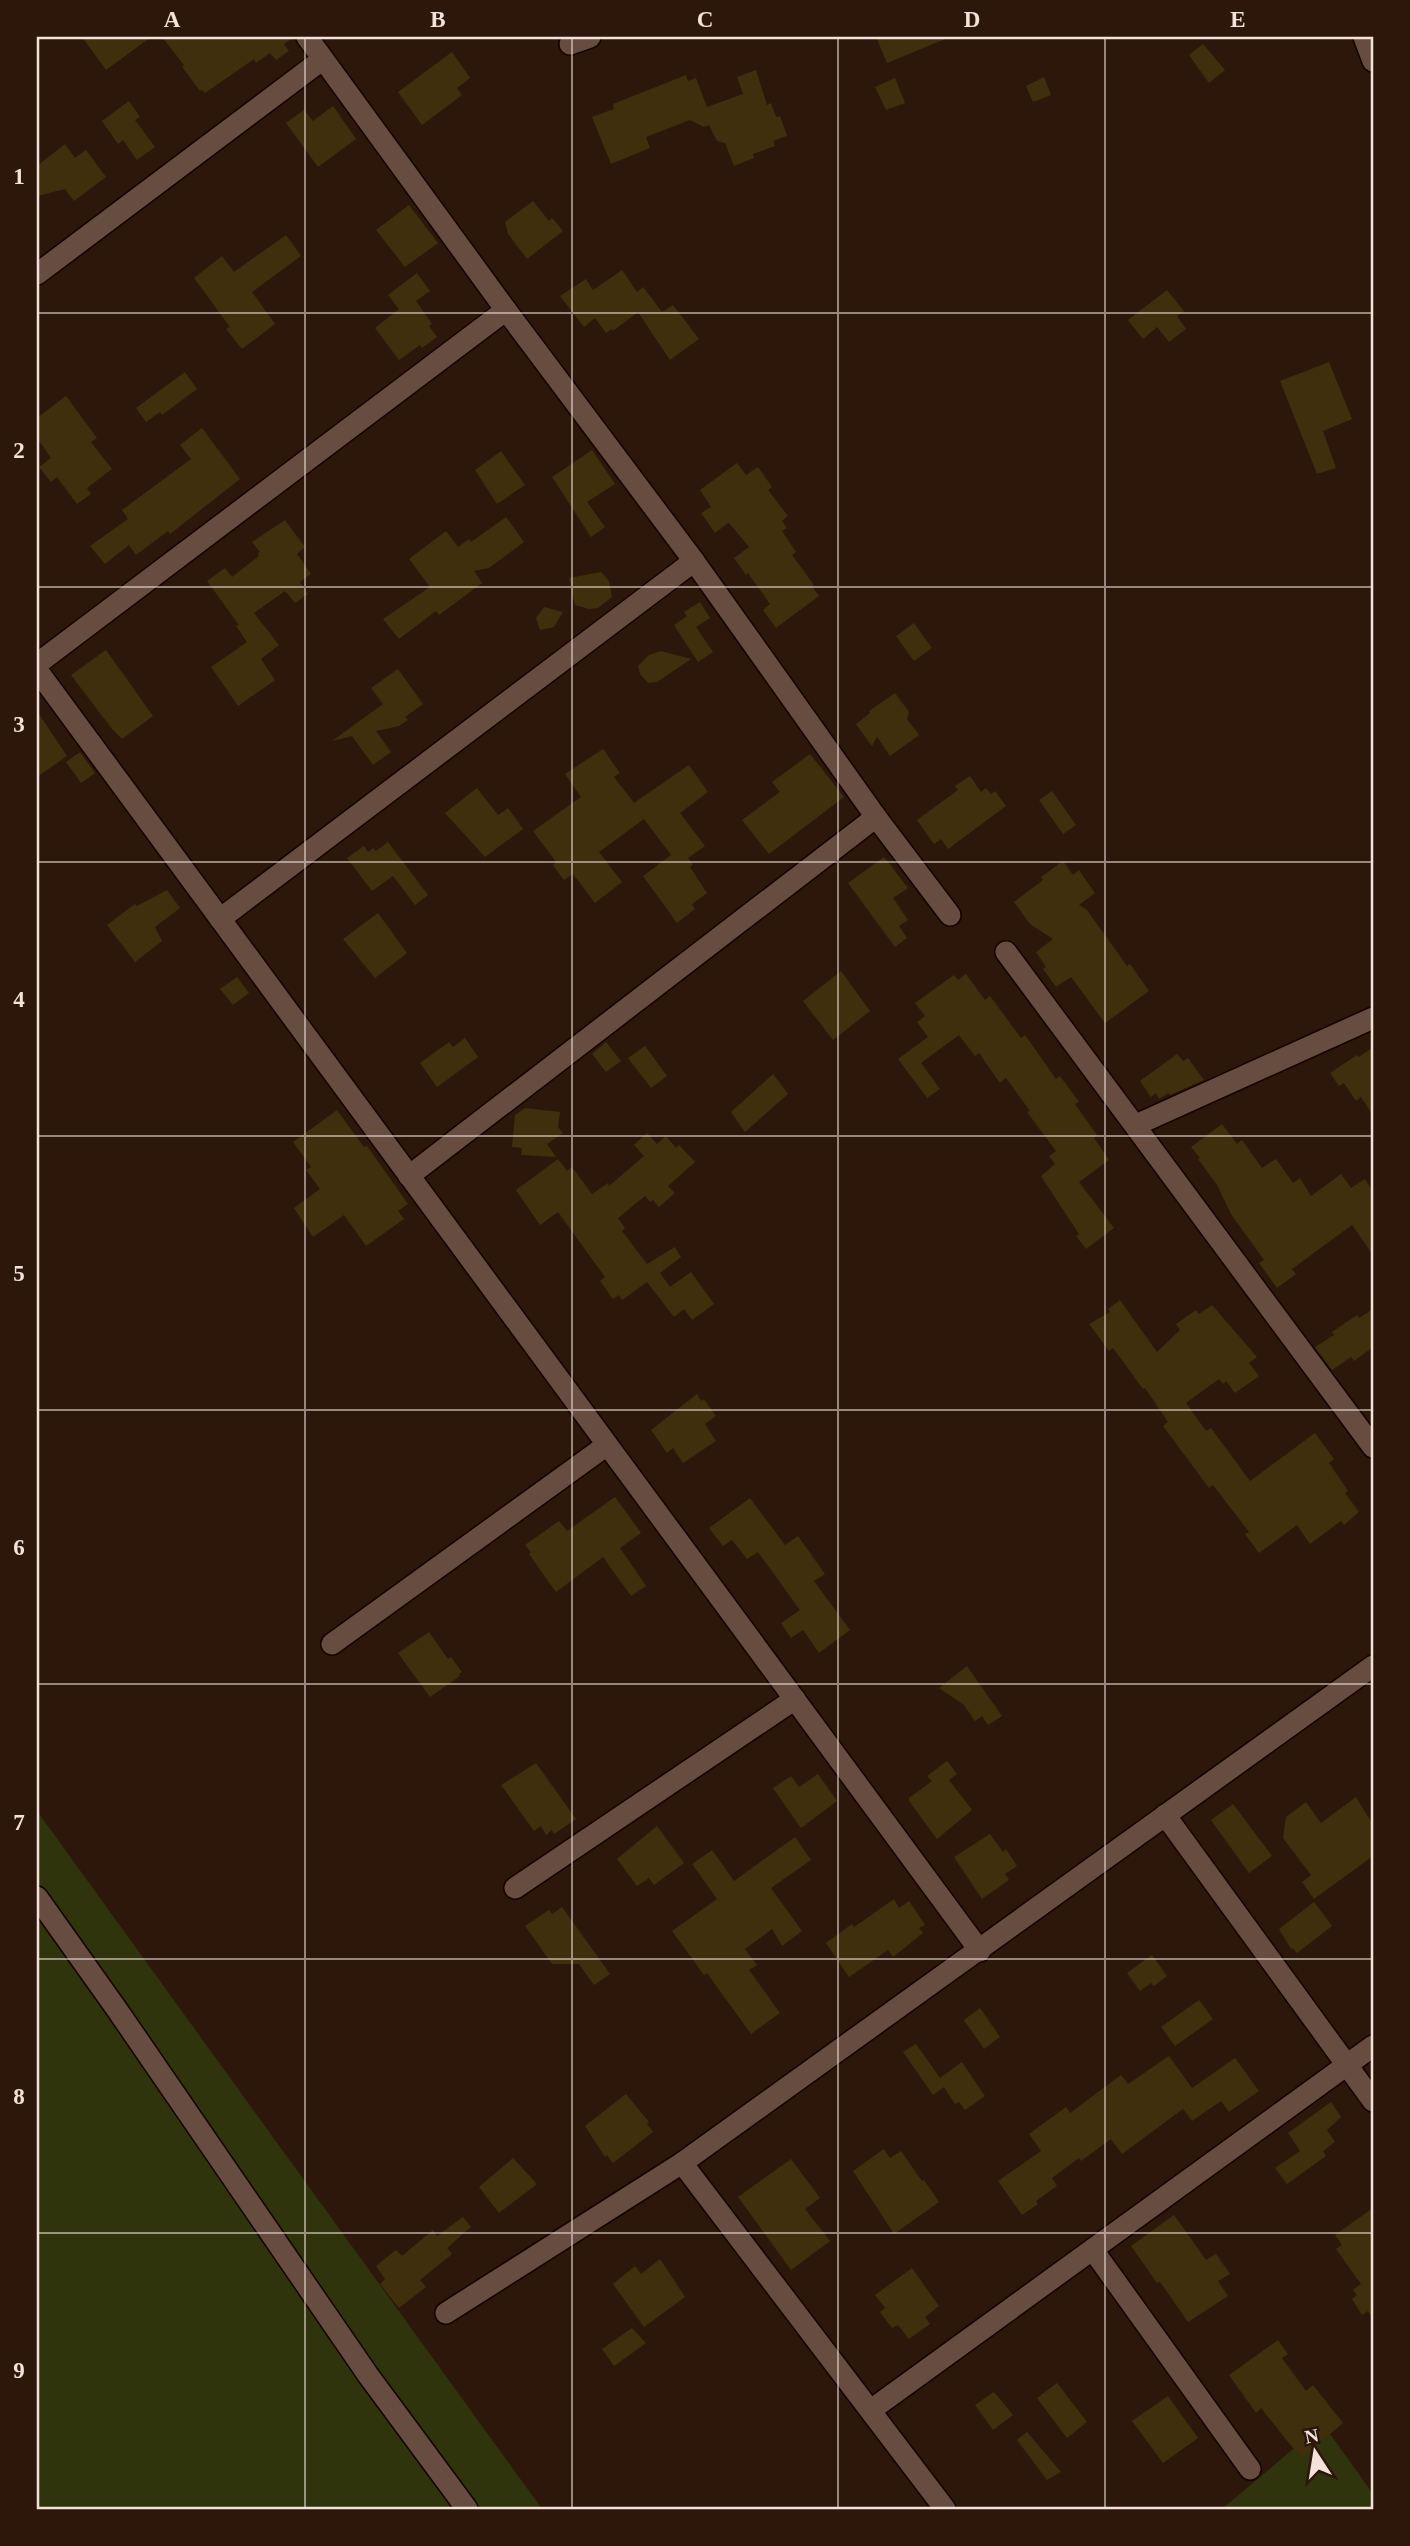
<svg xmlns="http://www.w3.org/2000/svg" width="1410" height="2546" viewBox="0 0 1410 2546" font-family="Georgia,serif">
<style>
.green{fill:#2f340c}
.building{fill:#402f0c}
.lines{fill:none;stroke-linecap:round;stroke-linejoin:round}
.street-casing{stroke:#140300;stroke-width:24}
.street{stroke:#674d40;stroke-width:21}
.grid{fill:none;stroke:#f2e2da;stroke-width:2;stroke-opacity:0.55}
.neatline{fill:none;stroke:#f2e2da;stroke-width:2.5}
.grid-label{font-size:23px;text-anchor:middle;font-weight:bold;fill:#f2e2da}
</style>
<rect width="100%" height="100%" fill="#2d170b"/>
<!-- green -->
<g class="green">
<polygon points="37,1811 542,2509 37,2509"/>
<polygon points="1323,2424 1373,2494 1373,2509 1222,2509"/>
</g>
<!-- building -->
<g class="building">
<polygon points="82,37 151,37 106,70"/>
<polygon points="162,37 294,37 284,44 289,51 276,60 270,53 256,63 254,59 205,93 202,90 200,91 182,67 184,65"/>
<polygon points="876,37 950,37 887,63"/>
<polygon points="1203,44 1225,70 1209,83 1189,55"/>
<polygon points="452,52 470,78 457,88 462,95 422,125 398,92"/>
<polygon points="756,70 767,105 771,103 776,117 780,116 787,136 773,141 775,146 753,154 754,158 734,166 725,143 717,141 709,125 704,127 690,120 646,137 650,148 611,164 592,117 614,109 613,104 686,75 688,81 696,78 707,107 743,94 737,77"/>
<polygon points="1044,77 1051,95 1033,102 1026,86"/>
<polygon points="895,78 905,103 886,110 875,87"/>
<polygon points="129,101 140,117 135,120 155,147 137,160 123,140 118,144 102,121"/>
<polygon points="333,106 356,139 318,167 286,123 304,110 313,121"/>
<polygon points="65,144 75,158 86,150 106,177 74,201 65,189 37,196 37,166"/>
<polygon points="533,201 549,221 552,218 563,231 527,259 508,234 505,222"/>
<polygon points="409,205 438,243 405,267 376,230"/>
<polygon points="286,235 301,256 252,292 275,324 242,349 226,329 230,327 194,278 222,256 234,272"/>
<polygon points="622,270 637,292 643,287 662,312 673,305 699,339 670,360 638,312 613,331 612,329 606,333 595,318 584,327 560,296 586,279 593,290"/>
<polygon points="417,273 430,291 416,301 432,324 429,326 437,337 422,348 420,345 399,360 375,328 399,309 388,295"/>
<polygon points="1167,290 1184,311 1177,316 1186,329 1169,342 1157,327 1143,339 1128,320"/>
<polygon points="1329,362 1352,419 1323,431 1336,468 1317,474 1280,381"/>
<polygon points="185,372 197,389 162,415 160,412 146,422 136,408"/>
<polygon points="66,396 97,438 91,442 112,469 87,488 91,494 77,504 57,477 51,482 39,467 51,458 37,438 37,418"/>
<polygon points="202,428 240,479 170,534 168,531 136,555 129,545 105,564 90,546 128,519 122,510 191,459 180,445"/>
<polygon points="592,450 615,484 587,502 605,527 591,537 552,477"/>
<polygon points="501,451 525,485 497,504 475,470"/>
<polygon points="737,463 746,475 758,467 772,487 768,490 788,516 782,521 787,528 782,531 796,552 792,555 814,585 812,586 819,596 776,628 763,610 770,604 748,573 746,575 734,558 749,547 730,524 728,523 715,533 701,513 711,507 700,490"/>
<polygon points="506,517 524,542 489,568 474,571 482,583 439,615 436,611 399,639 383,619 430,587 409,559 446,531 458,547 469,539 471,542"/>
<polygon points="285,520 305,547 297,554 311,574 300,582 308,594 295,603 285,591 254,613 279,645 261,659 275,680 238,706 211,667 247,642 236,626 239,625 207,581 225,568 232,577 259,556 258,553 260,552 252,542"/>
<polygon points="601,572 609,581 612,597 598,608 589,609 575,605 569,578"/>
<polygon points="700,602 710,618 696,627 713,652 698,662 674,625 687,616 684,612"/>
<polygon points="544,607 563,612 554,627 540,630 536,618"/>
<polygon points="914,623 932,648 914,661 896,636"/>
<polygon points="106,650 153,716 122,739 112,729 71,675"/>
<polygon points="661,651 691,659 657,682 648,683 640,674 638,666 649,655"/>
<polygon points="398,669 423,704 405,717 408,720 399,726 376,731 391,752 373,765 352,736 332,741 383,704 371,688"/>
<polygon points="895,693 909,712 907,719 919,735 890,756 877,737 872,746 856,724 870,713 869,711"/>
<polygon points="37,711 67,756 37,777"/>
<polygon points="603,749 620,773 614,777 634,803 689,765 708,792 680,813 705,846 688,858 693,865 690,867 707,893 692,904 695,909 677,923 643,876 671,855 644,819 599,852 622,882 595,903 573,874 564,880 553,865 556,862 533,831 581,797 565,774"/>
<polygon points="80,752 95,773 81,783 66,762"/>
<polygon points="810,754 844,797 769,854 742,820 780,792 772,782"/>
<polygon points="970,776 981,792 986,788 991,794 995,791 1006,806 948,849 941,839 934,844 917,820 958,790 955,786"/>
<polygon points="477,788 498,815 508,808 523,829 485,857 445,813"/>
<polygon points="1052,791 1076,825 1063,834 1039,800"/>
<polygon points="388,842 428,895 415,905 393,876 372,891 347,858 364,846 368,852 373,848 376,851"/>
<polygon points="884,857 908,888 893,898 908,920 899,926 907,938 895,947 848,883"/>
<polygon points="1063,861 1073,875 1079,870 1095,893 1079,905 1087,910 1127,966 1130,964 1149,991 1105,1023 1071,977 1056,987 1043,969 1046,967 1036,952 1053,939 1030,924 1014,902 1043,880 1041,877"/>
<polygon points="167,890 180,908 155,927 162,941 135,962 107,925 135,904 137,906"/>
<polygon points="378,913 407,953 375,978 343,939"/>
<polygon points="841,971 870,1011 833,1040 803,1001"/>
<polygon points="966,974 985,1000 990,996 1021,1038 1025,1035 1056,1079 1060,1076 1079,1102 1075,1104 1097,1135 1094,1138 1109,1160 1079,1182 1114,1228 1086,1249 1076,1236 1079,1234 1041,1176 1055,1164 1049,1156 1056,1151 1027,1112 1030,1111 1006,1078 1000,1083 979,1053 975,1056 959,1035 921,1063 940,1089 927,1098 898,1059 928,1037 917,1022 925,1016 915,1003 954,975 958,980"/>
<polygon points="237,977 249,993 233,1005 220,989"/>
<polygon points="465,1038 478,1057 437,1087 420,1063 449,1042 453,1047"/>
<polygon points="606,1042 621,1061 606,1072 592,1054"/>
<polygon points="645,1046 667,1076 651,1088 628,1058"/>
<polygon points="1373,1047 1373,1115 1361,1097 1356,1101 1344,1083 1339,1086 1330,1073 1357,1055 1359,1057"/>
<polygon points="1177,1054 1183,1061 1188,1058 1204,1080 1170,1095 1168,1093 1159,1099 1156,1093 1151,1097 1140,1081"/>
<polygon points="773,1074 788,1094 745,1132 731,1112"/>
<polygon points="525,1108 560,1112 558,1127 563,1133 547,1144 556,1157 521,1155 522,1148 512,1147 515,1115"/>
<polygon points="337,1110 364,1147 367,1146 408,1204 398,1211 404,1219 366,1246 344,1215 313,1237 294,1208 320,1189 306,1170 311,1167 293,1142"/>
<polygon points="1222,1124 1237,1144 1242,1140 1262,1168 1276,1159 1293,1183 1300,1178 1311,1196 1341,1174 1351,1188 1365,1179 1373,1192 1373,1255 1352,1225 1292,1269 1296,1274 1277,1288 1259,1263 1264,1260 1231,1214 1217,1185 1198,1159 1200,1158 1191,1147"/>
<polygon points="647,1133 657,1144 666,1136 676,1148 679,1145 695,1162 668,1186 675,1193 659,1207 653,1200 650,1202 645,1196 618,1218 625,1228 622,1231 647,1264 675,1247 681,1257 660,1273 670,1287 691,1272 714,1304 692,1320 684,1309 674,1317 647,1282 622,1300 619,1295 613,1299 600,1281 605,1277 558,1212 540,1225 516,1190 558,1159 567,1171 572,1167 592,1194 608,1183 609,1186 644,1156 634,1145"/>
<polygon points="1120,1300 1157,1352 1180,1330 1176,1324 1196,1310 1199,1314 1212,1305 1257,1357 1249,1363 1259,1376 1235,1393 1226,1381 1223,1384 1219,1379 1186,1403 1206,1431 1211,1428 1250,1481 1315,1433 1334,1459 1329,1463 1348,1491 1345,1493 1359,1512 1344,1525 1341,1521 1310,1544 1297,1525 1259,1553 1245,1534 1249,1532 1213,1485 1209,1488 1163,1426 1168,1422 1145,1388 1143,1389 1113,1348 1109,1351 1089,1324 1110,1312 1108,1309"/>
<polygon points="1373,1309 1373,1347 1354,1361 1351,1357 1332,1370 1315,1347 1334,1335 1332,1332 1357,1315 1359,1318"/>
<polygon points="697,1394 701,1401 704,1399 716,1416 705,1424 716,1441 683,1463 673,1448 667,1453 651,1430"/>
<polygon points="615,1497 641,1533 620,1548 646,1586 631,1596 603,1557 556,1592 529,1554 531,1552 525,1545 559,1521 567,1531"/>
<polygon points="750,1498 785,1545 798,1536 825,1574 814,1581 850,1630 819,1653 803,1630 791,1638 781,1623 800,1610 758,1552 747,1559 732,1540 723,1546 709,1528"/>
<polygon points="429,1632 448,1659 451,1657 462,1672 459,1674 460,1676 430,1697 398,1653"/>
<polygon points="967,1666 1002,1716 988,1725 982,1716 975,1721 964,1705 939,1688"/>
<polygon points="947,1761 957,1774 949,1780 972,1810 937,1839 909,1801 909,1798 932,1781 927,1776"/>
<polygon points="536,1763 576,1819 554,1834 552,1830 546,1835 541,1826 534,1831 501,1785"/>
<polygon points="818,1774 837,1801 801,1828 773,1788 791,1776 799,1787"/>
<polygon points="1356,1797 1373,1825 1373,1856 1314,1899 1302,1882 1311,1875 1283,1838 1286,1817 1306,1802 1321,1823"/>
<polygon points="1233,1804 1272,1856 1249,1873 1211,1820"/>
<polygon points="657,1826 684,1863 654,1885 649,1878 637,1886 617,1859"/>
<polygon points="990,1834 1003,1852 1006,1849 1017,1866 1005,1874 1009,1880 982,1899 954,1857"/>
<polygon points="795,1837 811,1860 771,1888 802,1931 782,1946 772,1929 745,1949 757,1965 749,1970 780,2013 751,2034 707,1973 704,1975 672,1931 717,1899 692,1864 712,1850 734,1881"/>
<polygon points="894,1899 899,1908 909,1901 925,1925 919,1928 923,1933 893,1957 888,1950 849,1977 826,1943 852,1924 854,1927"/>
<polygon points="1314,1902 1332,1926 1297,1953 1293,1948 1291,1949 1279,1929"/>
<polygon points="562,1907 610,1974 594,1985 579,1964 552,1964 525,1926 549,1910 552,1914"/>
<polygon points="1152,1955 1167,1976 1154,1986 1151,1983 1140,1991 1127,1973"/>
<polygon points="1199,2000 1213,2019 1175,2046 1161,2027"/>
<polygon points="980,2008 1000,2037 984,2049 964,2020"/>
<polygon points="916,2044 940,2078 962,2062 985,2096 965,2110 959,2102 955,2104 944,2087 933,2095 903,2052"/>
<polygon points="1169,2056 1192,2088 1235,2058 1259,2091 1229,2112 1221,2101 1192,2121 1183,2109 1122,2154 1111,2139 1081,2161 1079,2158 1052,2178 1057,2186 1036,2201 1038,2204 1022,2215 998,2181 1041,2151 1029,2134 1066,2107 1070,2113 1121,2075 1128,2084"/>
<polygon points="626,2094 649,2122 647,2124 653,2132 613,2163 607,2155 605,2157 585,2126"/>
<polygon points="1331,2102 1341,2117 1327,2130 1335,2142 1323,2151 1326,2156 1287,2184 1275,2168 1300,2151 1288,2133"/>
<polygon points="884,2149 890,2158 901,2151 922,2181 924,2180 939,2202 894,2234 853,2171"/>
<polygon points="513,2158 537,2184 499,2213 479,2187"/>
<polygon points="791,2159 820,2198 805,2209 830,2241 791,2270 738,2197"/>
<polygon points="1373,2208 1373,2318 1368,2311 1362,2315 1352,2299 1357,2295 1353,2290 1361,2284 1336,2249 1342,2245 1335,2235"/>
<polygon points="1174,2215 1206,2260 1216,2254 1230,2274 1218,2281 1228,2296 1188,2322 1160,2282 1157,2283 1131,2246"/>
<polygon points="463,2217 471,2227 447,2248 452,2254 420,2280 426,2287 399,2308 380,2284 385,2279 376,2266 396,2250 402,2256 433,2230 437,2236"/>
<polygon points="660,2259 685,2297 644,2327 613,2284 635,2266 641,2274"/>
<polygon points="912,2268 939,2306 925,2317 930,2324 909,2339 898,2325 892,2328 880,2312 885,2308 875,2295"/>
<polygon points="632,2328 646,2343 614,2366 602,2349"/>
<polygon points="1278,2340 1288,2354 1282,2358 1306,2391 1313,2385 1343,2423 1301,2458 1261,2408 1256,2413 1229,2375"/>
<polygon points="1057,2383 1087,2422 1067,2438 1037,2398"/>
<polygon points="994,2392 1013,2415 993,2430 975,2405"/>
<polygon points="1168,2396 1198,2438 1163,2463 1132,2421"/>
<polygon points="1027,2432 1061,2472 1047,2480 1017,2440"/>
</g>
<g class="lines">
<!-- street casing -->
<g class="street-casing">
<g id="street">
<polyline points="307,37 506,310 694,561 876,817 409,1176"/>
<polyline points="1364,37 1373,61"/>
<polyline points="570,44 590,37"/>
<polyline points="37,274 323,59"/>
<polyline points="37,664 506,310"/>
<polyline points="37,670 980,1951"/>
<polyline points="876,817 950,915"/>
<polyline points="220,919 694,561"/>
<polyline points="1006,952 1373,1447"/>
<polyline points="1136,1125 1373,1018"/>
<polyline points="332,1644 607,1445"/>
<polyline points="1165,1815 1373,2101"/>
<polyline points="515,1888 795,1699"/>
<polyline points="37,1897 118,2011 368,2375 467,2509"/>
<polyline points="682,2163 945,2509"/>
<polyline points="1093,2250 1250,2469"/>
<polyline points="446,2313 682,2163 1373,1666"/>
<polyline points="871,2410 1373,2046"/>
</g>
</g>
<!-- street -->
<use href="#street" class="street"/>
</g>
<!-- grid -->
<path class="grid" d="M305,37V2509M572,37V2509M838,37V2509M1105,37V2509M37,313H1373M37,587H1373M37,862H1373M37,1136H1373M37,1410H1373M37,1684H1373M37,1959H1373M37,2233H1373"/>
<!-- border -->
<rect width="1410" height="2546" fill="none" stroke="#2d170b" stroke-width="77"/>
<!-- north arrow -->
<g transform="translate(1315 2452) rotate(348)" stroke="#2d170b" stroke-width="5" paint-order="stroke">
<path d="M0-5L12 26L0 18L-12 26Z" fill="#f2e2da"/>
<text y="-10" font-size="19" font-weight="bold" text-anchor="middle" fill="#f2e2da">N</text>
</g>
<rect x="38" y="38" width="1334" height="2470" class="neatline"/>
<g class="grid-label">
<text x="172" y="27">A</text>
<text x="438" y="27">B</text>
<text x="705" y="27">C</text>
<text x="972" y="27">D</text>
<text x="1238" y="27">E</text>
<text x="19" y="184">1</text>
<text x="19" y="458">2</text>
<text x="19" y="732">3</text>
<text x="19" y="1007">4</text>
<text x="19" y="1281">5</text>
<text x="19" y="1555">6</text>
<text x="19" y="1830">7</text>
<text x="19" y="2104">8</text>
<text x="19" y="2378">9</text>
</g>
</svg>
